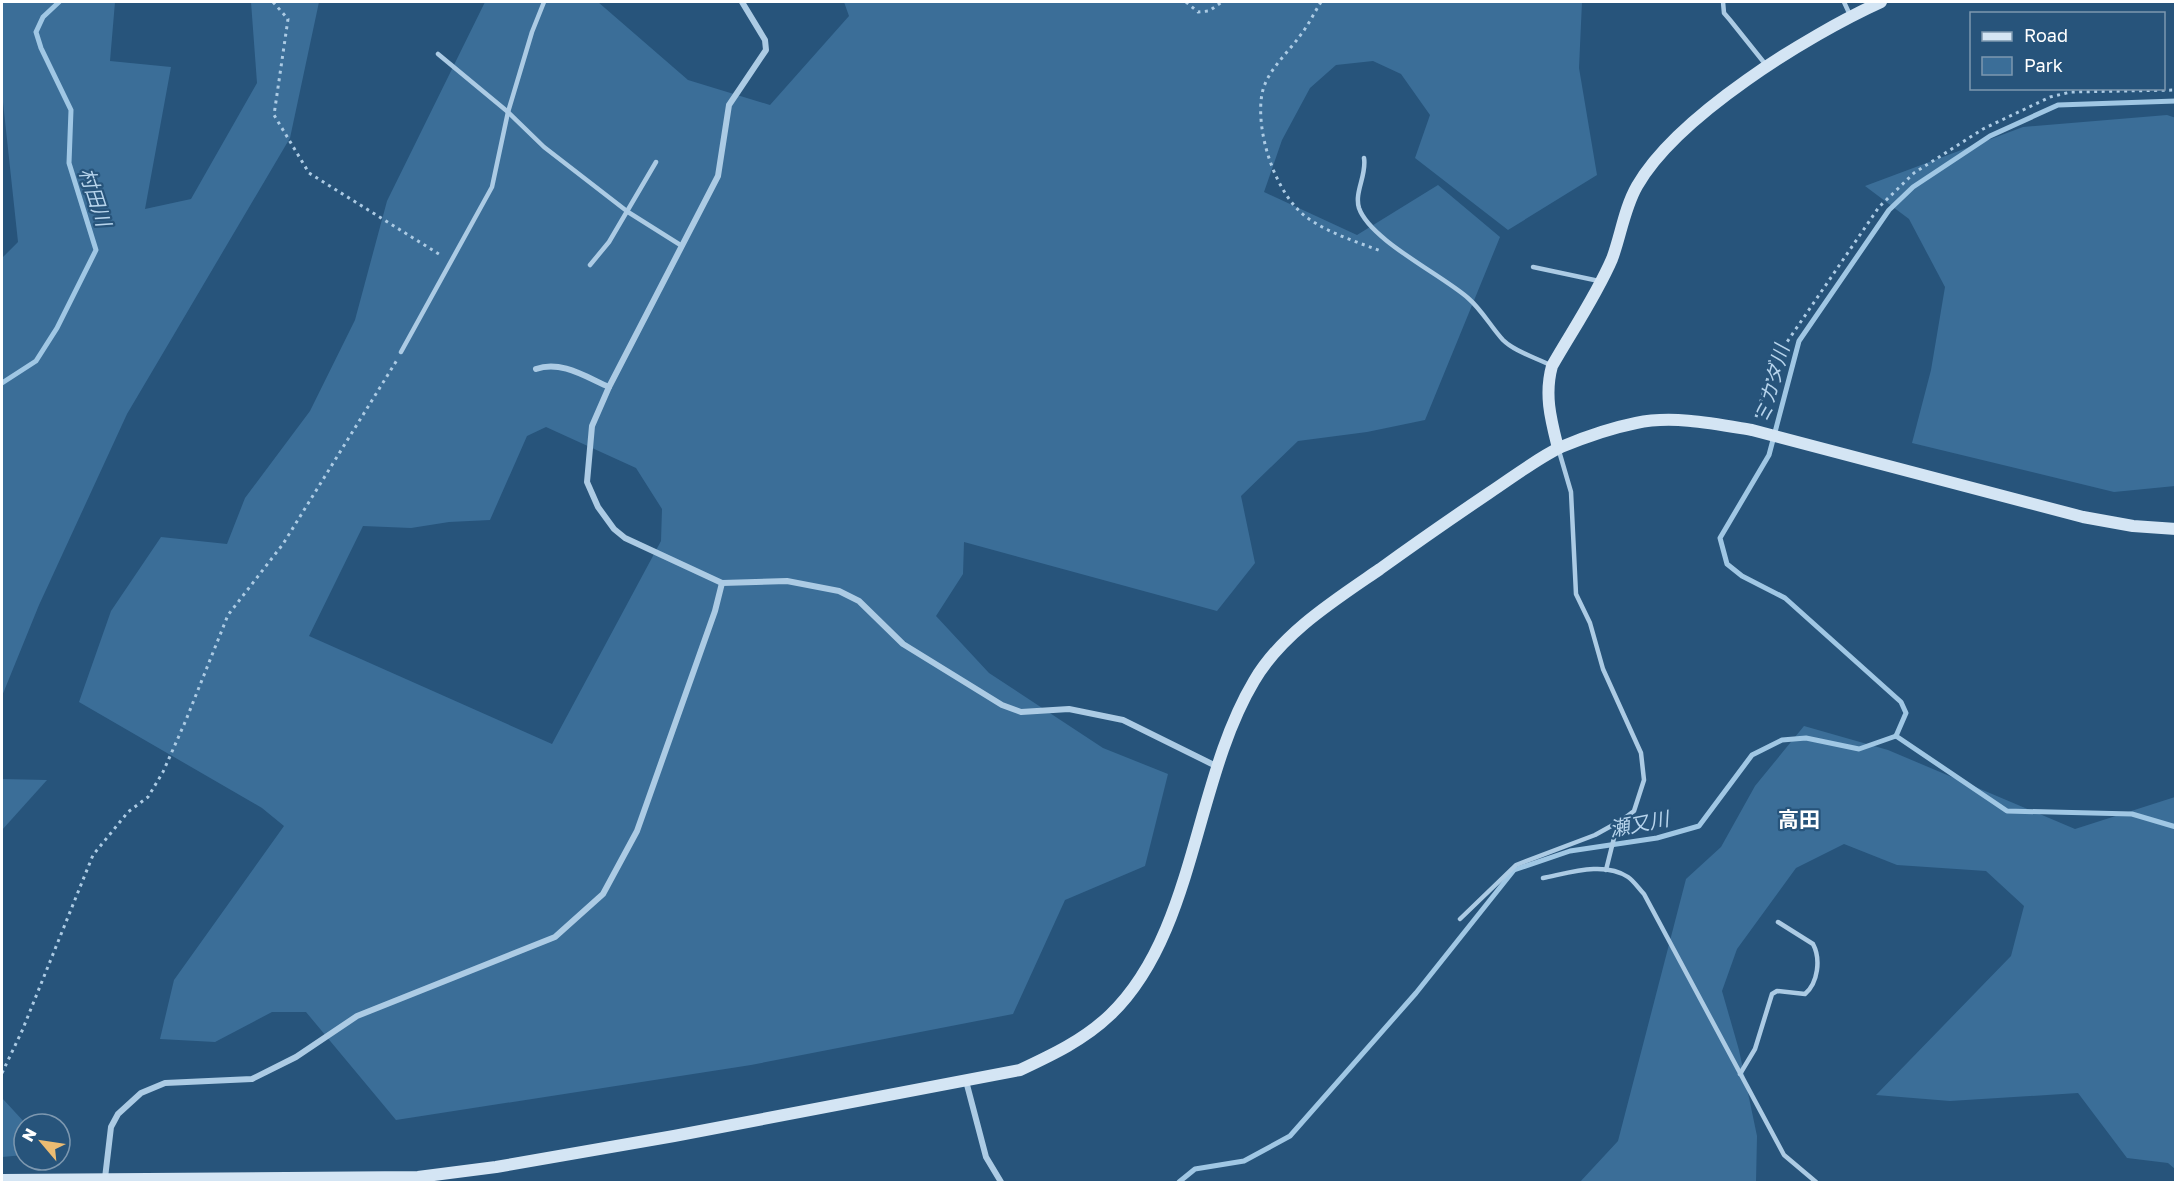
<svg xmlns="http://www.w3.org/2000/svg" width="2177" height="1184" viewBox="0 0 2177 1184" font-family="'Golos Text','Noto Sans JP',sans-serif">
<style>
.green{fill:#3b6e98;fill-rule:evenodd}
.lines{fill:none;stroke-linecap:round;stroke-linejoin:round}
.stream{stroke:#a0c7e4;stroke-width:5}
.path{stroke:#accbe4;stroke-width:3;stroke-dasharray:3 4.5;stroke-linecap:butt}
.lane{stroke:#accbe4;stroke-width:4.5}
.street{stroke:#accbe4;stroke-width:6}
.secondary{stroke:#d4e5f4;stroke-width:12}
.labels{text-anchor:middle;stroke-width:4.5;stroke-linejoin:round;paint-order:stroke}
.water-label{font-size:20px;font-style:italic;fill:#b7d4ec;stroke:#27547b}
.quarter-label{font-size:21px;font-weight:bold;fill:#fff;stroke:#27547b}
</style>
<rect width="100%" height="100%" fill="#27547b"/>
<!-- green -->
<g class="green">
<polygon points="2,2 115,2 110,61 171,67 145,209 191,199 257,83 251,2 319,2 290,138 127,414 39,605 2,696 2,258 18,242 2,93"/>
<path d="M485,2H598L688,80L770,105L849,16L844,2H1582L1579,68L1597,175L1508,230L1415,158L1430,115L1401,74L1373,61L1336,65L1310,88L1282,140L1264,192L1357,235L1438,185L1500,237L1425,420L1367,432L1298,441L1241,496L1255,563L1217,611L964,542L963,574L936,616L989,673L1103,748L1168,774L1145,866L1065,900L1013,1014L751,1065L396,1120L306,1012H272L215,1042L160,1039L174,980L284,826L262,808L79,702L111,611L161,537L227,544L245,498L310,411L355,320L387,201ZM546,427L636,468L662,509L661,541L552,744L309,636L363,526L411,528L449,522L490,520L527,436Z"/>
<polygon points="2167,115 2176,118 2175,486 2114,492 1912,443 1931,370 1945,287 1909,219 1865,186 2023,127"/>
<polygon points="1804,726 1888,750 2075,829 2175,797 2175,1169 2168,1163 2127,1158 2078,1093 1950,1101 1876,1095 2011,956 2024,906 1986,871 1897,865 1844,844 1796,868 1737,949 1722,991 1739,1050 1757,1136 1756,1182 1580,1182 1618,1141 1686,879 1721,847 1755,786"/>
<polygon points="2,779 47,780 2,830"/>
<polygon points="2,1098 26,1124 24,1124 24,1155 2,1157"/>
</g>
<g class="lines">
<!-- stream -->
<g class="stream">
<polyline points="2,383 36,361 57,328 96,250 69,163 71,110 41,48 36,32 43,17 59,2"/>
<polyline points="1896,736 1906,713 1901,702 1785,598 1742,576 1727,564 1720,538 1769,455 1799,341 1889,210 1913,187 1990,136 2058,105 2176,101"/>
<polyline points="1896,736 2007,811 2132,814 2176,827"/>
<polyline points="1179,1182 1195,1169 1244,1161 1290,1136 1416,993 1514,870 1570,851 1657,838 1699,826 1752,755 1782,740 1806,738 1859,749 1896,736"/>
</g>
<!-- path -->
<g class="path">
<polyline points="273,2 288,19 274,115 309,173 442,256"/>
<polyline points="1186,2 1198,12 1209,11 1222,2"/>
<path d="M1321,2C1314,13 1308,26 1299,37C1286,55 1266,72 1262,94C1255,132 1276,197 1309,219C1331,234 1357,242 1381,251"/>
<polyline points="1756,417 1772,364 1879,207 1914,173 1983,129 2050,97 2071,92 2176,90"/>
<polyline points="2,1073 22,1031 93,855 128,812 148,797 163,772 186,720 228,615 283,544 397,360"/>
</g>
<!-- lane -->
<g class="lane">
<polyline points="1723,2 1724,13 1730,20 1766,65"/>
<polyline points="1844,2 1850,15"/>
<polyline points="438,54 508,112 544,147 628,212 682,246"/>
<path d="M1364,158C1367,175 1354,192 1359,208C1370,240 1442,275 1468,298C1482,310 1491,327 1503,340C1515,352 1537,358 1552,366"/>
<polyline points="590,265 609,242 656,162"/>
<polyline points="1533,267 1599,281"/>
<polyline points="401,352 492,187 508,112 532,32 544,2"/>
<polyline points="1606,870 1618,822"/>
<path d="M1543,878C1569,873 1604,861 1628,877C1634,881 1639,889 1644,894L1784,1155L1816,1182"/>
<polyline points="1460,919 1516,865 1595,835 1622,820 1634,811 1644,780 1641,753 1603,669 1590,623 1576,594 1571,492 1559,451"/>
<path d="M1740,1074L1755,1049L1772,994L1777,991L1805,994C1818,983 1821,959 1813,944L1778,922"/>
</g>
<!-- street -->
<g class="street">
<polyline points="742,2 765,40 766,50 729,105 718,176 609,387 592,426 587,482 598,507 614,529 625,538 722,583 787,581 839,591 859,601 903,644 1002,705 1021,712 1069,709 1123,720 1216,766"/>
<path d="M536,369C561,360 586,377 609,387"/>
<polyline points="966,1081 986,1157 1001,1182"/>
<polyline points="105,1178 111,1127 118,1114 141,1093 165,1083 252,1079 296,1057 357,1016 555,937 603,894 637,831 715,611 722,583"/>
</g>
<!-- secondary -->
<g class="secondary">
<path d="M1558,448C1551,420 1544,395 1552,366C1572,331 1596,296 1612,259C1621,235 1624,209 1637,186C1677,116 1808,35 1881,2"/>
<path d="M2,1180L418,1177L496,1167L674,1136L1020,1070C1052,1055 1084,1040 1110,1015C1195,934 1194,781 1254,681C1282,633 1335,600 1380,569C1416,543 1452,518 1489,493C1512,478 1536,459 1561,447C1585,437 1611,428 1636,423C1673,415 1716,424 1752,430L2083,517L2133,526L2176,529"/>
</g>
</g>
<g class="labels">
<!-- water labels -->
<g class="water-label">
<text transform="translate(95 197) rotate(72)" y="7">村田川</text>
<text transform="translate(1772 384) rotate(-75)" y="7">ミカダ川</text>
<text transform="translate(1639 824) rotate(-11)" y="7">瀬又川</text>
</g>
<!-- quarter labels -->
<g class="quarter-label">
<text x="1799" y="827">高田</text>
</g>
</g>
<!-- border -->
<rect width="2177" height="1184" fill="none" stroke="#ffffff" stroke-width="6"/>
<!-- legend -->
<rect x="1970" y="12" width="195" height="78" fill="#27547b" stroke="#7d98b0" stroke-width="1.5"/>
<rect x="1982" y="32" width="30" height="9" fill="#d4e5f4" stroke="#7d98b0" stroke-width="1.5"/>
<text x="2024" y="42" font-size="18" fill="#ffffff">Road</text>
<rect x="1982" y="57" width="30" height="18" fill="#3b6e98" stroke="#7d98b0" stroke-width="1.5"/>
<text x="2024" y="72" font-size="18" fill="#ffffff">Park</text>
<!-- north arrow -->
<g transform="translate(42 1142) rotate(299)"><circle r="28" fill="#27547b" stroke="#7d98b0" stroke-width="1.5"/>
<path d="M0-4.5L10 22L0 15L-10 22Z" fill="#ecbc72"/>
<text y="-9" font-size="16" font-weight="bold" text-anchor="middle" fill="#ffffff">N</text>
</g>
</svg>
